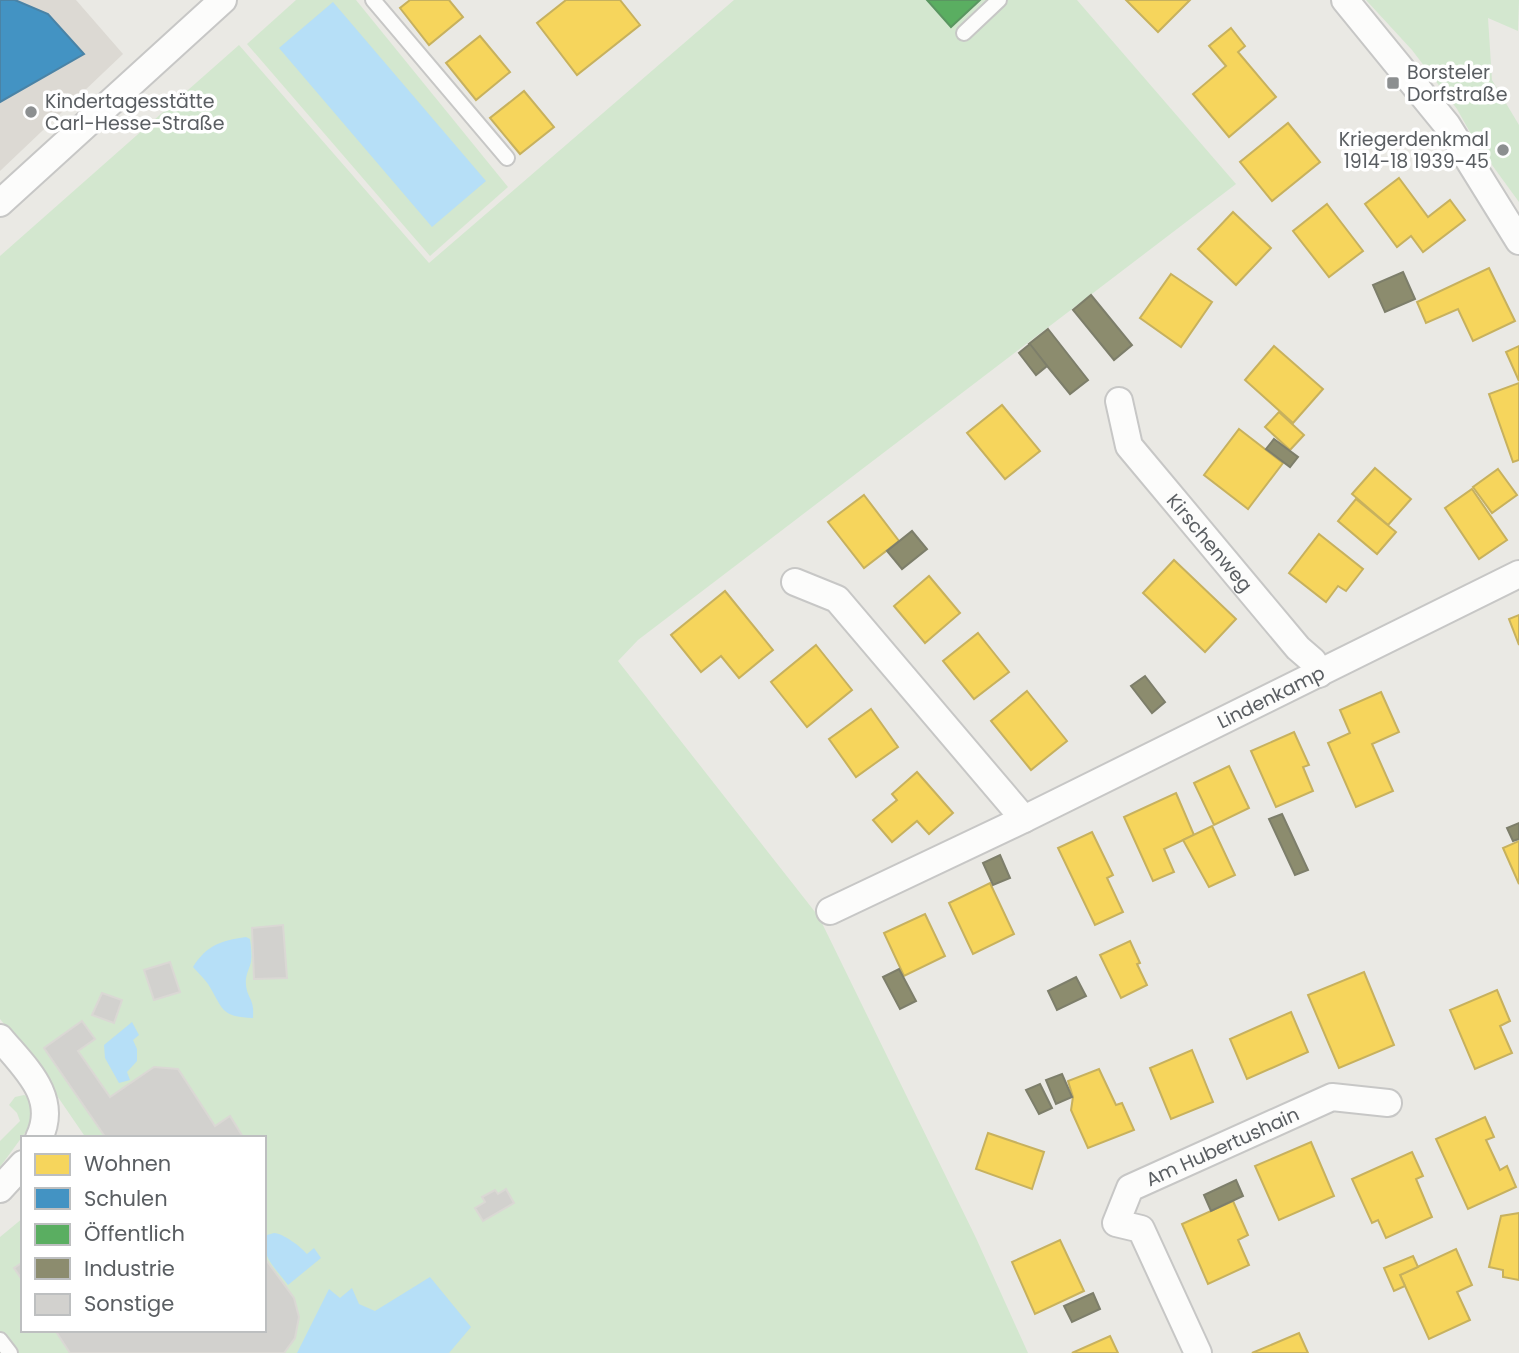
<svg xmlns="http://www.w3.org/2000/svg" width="1519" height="1353" viewBox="0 0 1519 1353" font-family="Poppins,sans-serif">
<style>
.education{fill:#dcd9d3}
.green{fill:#d3e7cf}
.water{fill:#b6dff7}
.homes{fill:#f6d55c;stroke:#c7b15e;stroke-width:2}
.schools{fill:#4393c3;stroke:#4a83a6;stroke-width:2}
.public{fill:#5aae61;stroke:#5a9661;stroke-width:2}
.industry{fill:#8c8c6e;stroke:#7d7e6a;stroke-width:2}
.building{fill:#d2d1ce;stroke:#dad8d4;stroke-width:2}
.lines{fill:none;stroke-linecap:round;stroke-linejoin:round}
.lane-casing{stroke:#c7c7c6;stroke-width:18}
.street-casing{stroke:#c7c7c6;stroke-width:30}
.lane{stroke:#fcfcfb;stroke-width:14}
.street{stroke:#fcfcfb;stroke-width:26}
.poi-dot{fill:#8c8f90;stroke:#fff;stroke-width:2.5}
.labels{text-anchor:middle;stroke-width:7;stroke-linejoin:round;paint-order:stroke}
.poi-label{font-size:19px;fill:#5a5e62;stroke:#fff;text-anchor:start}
.street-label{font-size:19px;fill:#5a5e62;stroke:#fff}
</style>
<rect width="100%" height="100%" fill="#eae9e4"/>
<!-- education -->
<polygon class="education" points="0,0 76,0 123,54 0,171"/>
<!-- green -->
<g class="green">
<polygon points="296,0 356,0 508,187 430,256 247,44"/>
<polygon points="734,0 1077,0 1236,184 638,640 618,661 819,917 976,1238 1028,1353 0,1353 0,1237 23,1218 23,1330 264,1330 264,1138 86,1138 27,1052 0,1019 0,256 239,45 429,263"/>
<polygon points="1366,0 1519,0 1518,31 1488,18 1492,80 1519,125 1519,202 1476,143 1457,109 1412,50"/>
<polygon points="24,1095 32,1099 36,1113 30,1126 0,1167 0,1141 20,1121 17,1113 9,1105 15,1097"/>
</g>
<!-- water -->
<g class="water">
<polygon points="333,2 486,181 432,227 279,48"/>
<path d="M246,937L250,939C251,946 252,955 251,962C249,970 245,975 246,985C247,998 255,999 253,1018C220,1017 223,1008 208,984C204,978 198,973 193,967C207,945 220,941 246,937Z"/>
<polygon points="132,1022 139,1035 133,1040 137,1049 137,1061 127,1072 130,1080 119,1083 105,1058 104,1045"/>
<path d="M274,1233C284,1234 300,1246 307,1254L314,1248L321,1258L288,1285C277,1270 258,1254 267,1235Z"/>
<polygon points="430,1277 471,1327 449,1353 297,1353 329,1289 340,1298 352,1288 359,1304 375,1311"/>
</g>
<!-- homes -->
<g class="homes">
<polygon points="410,0 449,0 463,17 429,45 400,8"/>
<polygon points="566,0 620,0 640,25 577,75 537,23"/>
<polygon points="1126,0 1190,0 1158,32"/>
<polygon points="1231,28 1245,46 1238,52 1276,97 1229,137 1193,94 1226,66 1209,46"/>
<polygon points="480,36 510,72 476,100 446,63"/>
<polygon points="524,91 554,127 520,154 490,118"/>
<polygon points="1288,123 1320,162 1272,201 1240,162"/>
<polygon points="1399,178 1428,217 1450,200 1465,220 1423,252 1411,236 1397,247 1365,204"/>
<polygon points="1327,204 1363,251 1329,277 1293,231"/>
<polygon points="1233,212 1271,248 1236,285 1198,249"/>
<polygon points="1489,268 1515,321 1473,341 1458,309 1426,323 1417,302"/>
<polygon points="1171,274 1212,302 1181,347 1140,318"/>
<polygon points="1274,346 1323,389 1293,423 1245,380"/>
<polygon points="1519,346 1519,381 1506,352"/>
<polygon points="1519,383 1519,460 1513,462 1489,394"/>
<polygon points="1002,405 1040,451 1005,479 967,433"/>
<polygon points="1279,412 1304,435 1290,450 1265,427"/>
<polygon points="1239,429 1283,463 1248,509 1204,475"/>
<polygon points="1375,468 1411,499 1388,525 1352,494"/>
<polygon points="1498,469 1517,495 1492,513 1473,487"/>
<polygon points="1472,489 1507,540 1479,559 1445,508"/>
<polygon points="864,495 899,541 864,568 828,522"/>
<polygon points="1356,499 1396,532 1377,554 1338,521"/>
<polygon points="1319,534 1363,569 1346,591 1338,586 1326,602 1289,573"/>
<polygon points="1174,560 1236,619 1205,652 1143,593"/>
<polygon points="929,576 960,613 925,643 894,606"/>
<polygon points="725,591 773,650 739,678 721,656 701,672 671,635"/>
<polygon points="1519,615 1519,645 1509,619"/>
<polygon points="978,633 1009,672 974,699 943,661"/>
<polygon points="816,645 852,690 807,727 771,682"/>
<polygon points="1027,691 1067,741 1031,770 991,721"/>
<polygon points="1381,692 1399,732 1372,744 1393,791 1356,807 1328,743 1350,733 1340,710"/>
<polygon points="871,709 898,747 856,777 829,739"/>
<polygon points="1294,732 1309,765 1303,767 1313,791 1276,807 1251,751"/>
<polygon points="1229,766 1249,808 1214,825 1194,783"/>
<polygon points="917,772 953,813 929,834 917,821 892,842 873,820 897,800 892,794"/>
<polygon points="1176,793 1194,835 1164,849 1174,872 1153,881 1124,817"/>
<polygon points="1212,826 1235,875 1209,887 1183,840"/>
<polygon points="1092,832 1113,875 1107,878 1123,912 1095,925 1058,848"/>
<polygon points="1519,841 1519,884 1503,848"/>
<polygon points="990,883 1014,934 973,954 949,903"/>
<polygon points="925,914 945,956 904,976 884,933"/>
<polygon points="1130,941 1140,963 1137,964 1147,985 1121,998 1100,955"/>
<polygon points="1364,972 1394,1045 1339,1068 1308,995"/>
<polygon points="1497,990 1510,1021 1500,1026 1512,1053 1475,1069 1450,1010"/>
<polygon points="1291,1012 1308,1052 1247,1079 1230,1039"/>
<polygon points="1192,1050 1213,1102 1171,1119 1150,1068"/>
<polygon points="1099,1069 1116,1105 1122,1103 1134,1130 1088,1148 1071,1110 1073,1097 1068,1081"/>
<polygon points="1485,1117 1494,1137 1486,1140 1500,1170 1507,1166 1516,1187 1468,1209 1436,1139"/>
<polygon points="988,1133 1044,1152 1032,1189 976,1169"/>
<polygon points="1311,1142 1334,1196 1279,1220 1255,1166"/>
<polygon points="1412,1152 1423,1176 1416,1179 1432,1217 1386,1238 1378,1220 1372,1223 1352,1179"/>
<polygon points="1233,1201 1248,1235 1238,1240 1249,1265 1208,1284 1182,1224"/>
<polygon points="1519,1213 1519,1280 1503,1277 1503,1270 1489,1267 1501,1216"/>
<polygon points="1060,1240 1084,1291 1035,1314 1012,1262"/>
<polygon points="1456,1249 1472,1285 1457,1292 1470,1320 1429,1339 1400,1275"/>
<polygon points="1413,1256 1418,1267 1400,1275 1405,1286 1394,1291 1384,1268"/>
<polygon points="1299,1333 1308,1353 1252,1353"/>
<polygon points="1110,1336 1118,1353 1072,1353"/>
</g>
<!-- schools -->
<polygon class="schools" points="0,0 15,0 48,14 84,54 0,102"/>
<!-- public -->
<polygon class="public" points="927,0 980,0 951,27"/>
<!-- industry -->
<g class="industry">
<polygon points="1403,272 1415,299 1385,312 1373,285"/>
<polygon points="1091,295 1132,345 1114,360 1073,310"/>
<polygon points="1048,329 1088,380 1070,394 1029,344"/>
<polygon points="1030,344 1047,366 1036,375 1019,353"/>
<polygon points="1274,439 1298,457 1290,467 1266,449"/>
<polygon points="912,531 927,549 902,569 887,551"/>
<polygon points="1145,676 1165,702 1152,713 1131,686"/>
<polygon points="1282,814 1308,870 1295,875 1269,819"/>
<polygon points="1519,823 1519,839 1513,841 1507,828"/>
<polygon points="1000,855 1010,878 993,885 983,863"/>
<polygon points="899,969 916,1001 900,1009 883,977"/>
<polygon points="1076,977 1086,996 1057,1010 1048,991"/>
<polygon points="1062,1074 1072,1097 1056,1104 1046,1080"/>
<polygon points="1040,1084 1052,1108 1039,1114 1026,1090"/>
<polygon points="1236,1180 1243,1196 1211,1211 1204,1195"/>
<polygon points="1093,1293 1100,1309 1072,1322 1064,1306"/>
</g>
<!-- building -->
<g class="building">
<polygon points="283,925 287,978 254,979 252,928"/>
<polygon points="170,962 180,992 154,1000 144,970"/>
<polygon points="102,993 122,1000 114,1023 92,1015"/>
<polygon points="82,1021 95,1039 78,1051 110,1097 154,1067 178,1069 215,1126 230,1116 243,1137 106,1138 44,1048"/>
<polygon points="506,1189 514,1203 483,1221 475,1208 485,1202 482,1197 495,1190 498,1194"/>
<polygon points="264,1257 294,1298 299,1317 295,1338 284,1353 70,1353 55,1330 264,1330"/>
<polygon points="23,1262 23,1281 14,1268"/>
</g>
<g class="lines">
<!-- lane casing -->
<g class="lane-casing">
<g id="lane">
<polyline points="373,0 507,158"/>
<polyline points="964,33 999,0"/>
<polyline points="0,1340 10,1353"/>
</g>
</g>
<!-- street casing -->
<g class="street-casing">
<g id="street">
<polyline points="1345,0 1447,125 1519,241"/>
<polyline points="0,203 223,0"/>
<path id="s1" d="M1119,401L1129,446L1298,648L1313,661L1319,674"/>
<polyline points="795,582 837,599 1024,819"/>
<path id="s2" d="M830,911L1024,819L1519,574"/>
<path d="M0,1038C25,1068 59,1097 39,1138"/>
<polyline points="0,1189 23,1164"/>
<path id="s3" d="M1198,1353L1141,1229L1116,1223L1130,1188L1332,1097L1388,1103"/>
</g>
</g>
<!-- lane -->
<use href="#lane" class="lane"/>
<!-- street -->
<use href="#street" class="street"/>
</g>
<!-- markers -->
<g class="poi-dot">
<rect x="1386" y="76" width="14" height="14" rx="3.5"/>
<circle cx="31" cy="112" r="7"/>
<circle cx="1503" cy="150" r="7"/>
</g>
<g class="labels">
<!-- poi labels -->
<g class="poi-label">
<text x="1407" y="79">Borsteler<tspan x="1407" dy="22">Dorfstraße</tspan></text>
<text x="45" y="108">Kindertagesstätte<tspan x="45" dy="22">Carl-Hesse-Straße</tspan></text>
<text x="1489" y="146" text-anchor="end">Kriegerdenkmal<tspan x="1489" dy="22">1914-18 1939-45</tspan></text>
</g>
<!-- street labels -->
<g class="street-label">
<text dy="7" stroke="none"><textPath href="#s1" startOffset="172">Kirschenweg</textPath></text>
<text dy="7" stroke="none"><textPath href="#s2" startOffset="490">Lindenkamp</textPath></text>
<text dy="7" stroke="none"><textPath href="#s3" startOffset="301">Am Hubertushain</textPath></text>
</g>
</g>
<!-- legend -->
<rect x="21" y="1136" width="245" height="196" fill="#ffffff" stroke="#bdbfc0" stroke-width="2"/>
<rect x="35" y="1154" width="35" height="21" fill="#f6d55c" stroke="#bdbfc0" stroke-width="2"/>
<text x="84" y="1171" font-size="21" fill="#5a5e62">Wohnen</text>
<rect x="35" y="1188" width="35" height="21" fill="#4393c3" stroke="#bdbfc0" stroke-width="2"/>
<text x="84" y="1206" font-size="21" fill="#5a5e62">Schulen</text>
<rect x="35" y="1224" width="35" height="21" fill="#5aae61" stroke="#bdbfc0" stroke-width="2"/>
<text x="84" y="1241" font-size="21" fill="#5a5e62">Öffentlich</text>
<rect x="35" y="1258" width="35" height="21" fill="#8c8c6e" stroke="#bdbfc0" stroke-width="2"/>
<text x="84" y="1276" font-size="21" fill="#5a5e62">Industrie</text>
<rect x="35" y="1294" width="35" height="21" fill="#d2d1ce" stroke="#bdbfc0" stroke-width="2"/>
<text x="84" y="1311" font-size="21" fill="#5a5e62">Sonstige</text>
</svg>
